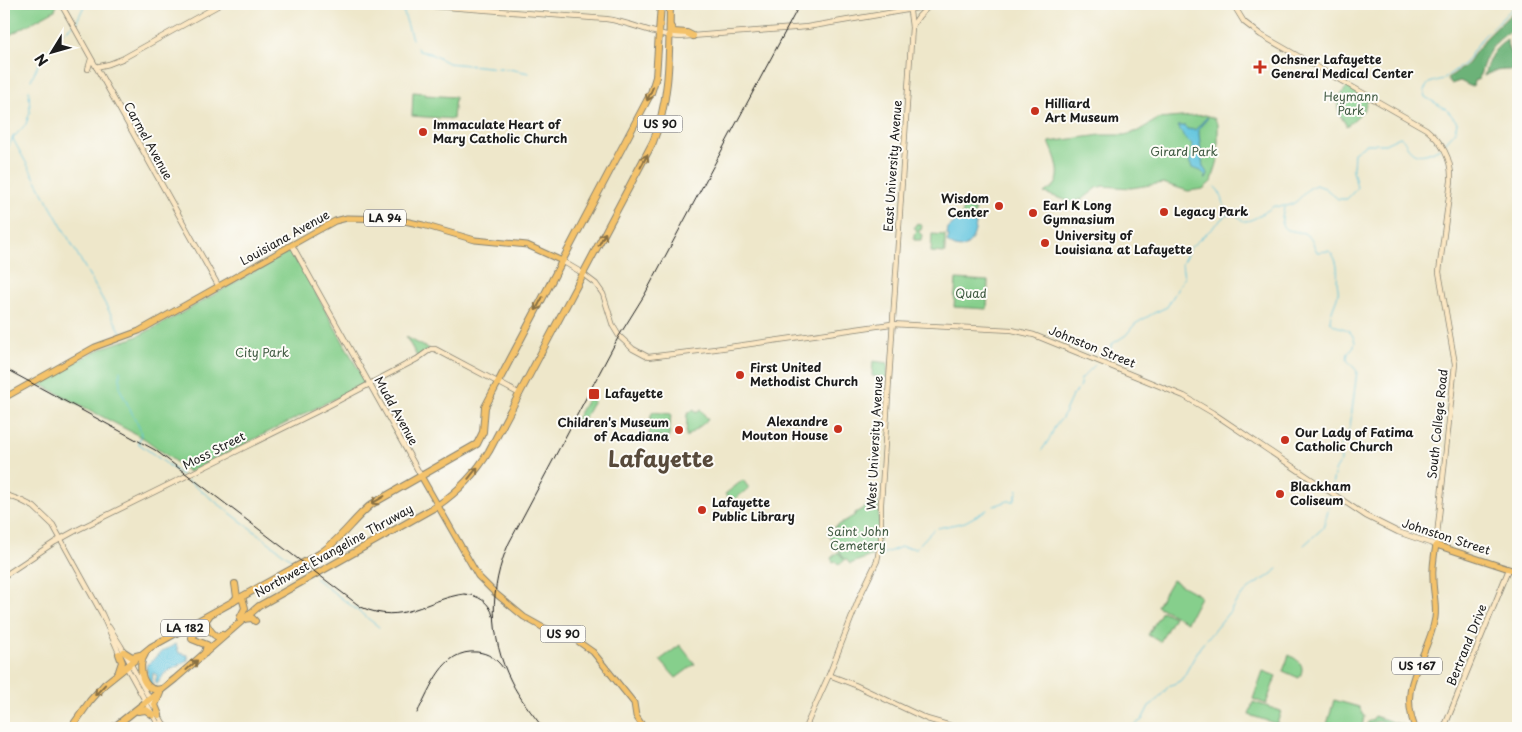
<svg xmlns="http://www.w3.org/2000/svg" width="1522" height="732" viewBox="0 0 1522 732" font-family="'Playpen Sans',sans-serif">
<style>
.green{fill:#86cf8c;stroke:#517654}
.forest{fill:#6cb278;stroke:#44674a}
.water{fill:#60c4de;stroke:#3e707d}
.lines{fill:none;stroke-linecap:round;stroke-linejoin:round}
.stream{stroke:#60c4de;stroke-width:1}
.secondary-casing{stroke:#858273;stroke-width:6}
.primary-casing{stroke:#858273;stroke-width:7}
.trunk-casing{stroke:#858273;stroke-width:8}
.secondary{stroke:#fbe7c3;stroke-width:4.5}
.primary{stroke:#f4c26a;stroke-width:5}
.trunk{stroke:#f4c26a;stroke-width:6}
.rail{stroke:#1c1c1c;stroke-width:1}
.oneway{stroke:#886f43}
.poi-dot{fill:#c8321e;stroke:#fdfcf7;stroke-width:2}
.labels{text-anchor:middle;stroke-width:4;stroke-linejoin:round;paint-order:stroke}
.shield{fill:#fdfcf7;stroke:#605f5e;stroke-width:1}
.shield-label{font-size:11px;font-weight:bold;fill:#1c1c1c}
.poi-label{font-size:12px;font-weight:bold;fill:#1c1c1c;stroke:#fdfcf7;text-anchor:start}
.park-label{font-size:12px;fill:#415b43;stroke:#fdfcf7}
.street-label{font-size:12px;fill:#1c1c1c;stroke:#fdfcf7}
.town-label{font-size:22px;font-weight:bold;fill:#584a3b;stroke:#fdfcf7}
</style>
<rect width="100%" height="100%" fill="#fdfcf7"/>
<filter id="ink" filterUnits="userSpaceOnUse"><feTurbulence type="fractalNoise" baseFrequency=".02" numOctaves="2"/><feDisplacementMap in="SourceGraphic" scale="10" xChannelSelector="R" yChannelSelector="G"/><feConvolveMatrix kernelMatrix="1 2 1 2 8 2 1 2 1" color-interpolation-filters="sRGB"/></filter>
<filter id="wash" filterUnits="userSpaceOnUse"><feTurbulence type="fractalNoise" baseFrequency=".0096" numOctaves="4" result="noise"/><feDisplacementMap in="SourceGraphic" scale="20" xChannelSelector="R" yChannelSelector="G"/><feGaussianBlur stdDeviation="1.12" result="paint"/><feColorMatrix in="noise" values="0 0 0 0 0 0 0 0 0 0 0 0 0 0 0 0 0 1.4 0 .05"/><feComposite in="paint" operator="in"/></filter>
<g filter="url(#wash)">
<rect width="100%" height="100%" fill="#eee7ca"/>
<!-- green -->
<g class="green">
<polygon points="4,4 56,4 57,5 55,10 4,38"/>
<path d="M1348,86L1368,100L1363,111L1347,126C1335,109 1334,102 1348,86Z"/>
<polygon points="413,92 425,93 425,95 455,97 453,119 412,116"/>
<path d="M1205,115L1214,118L1218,124V160L1212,181L1203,189L1188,191L1163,183L1131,188L1103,186L1097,188L1083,199L1071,202L1044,193C1046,191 1051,189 1054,186C1064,174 1054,154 1049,142L1101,135H1125L1138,131L1158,119Z"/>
<polygon points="967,207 975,210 974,218 962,217 963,209 966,209"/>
<polygon points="917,223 922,226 921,230 918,231 922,235 921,240 914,240 914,234 917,231 914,227"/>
<polygon points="932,234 945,235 945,253 931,252"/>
<path d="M292,250L366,383L189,472L145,439L38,383C60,371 82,357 105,347C116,342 127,341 138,336C191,310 240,278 292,250Z"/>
<polygon points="956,279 988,281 987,309 954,307"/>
<polygon points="406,337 429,349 418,358"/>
<polygon points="873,361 888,363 887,378 872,376"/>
<polygon points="588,398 594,401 585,417 579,421 576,419"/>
<polygon points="694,409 696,413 701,410 708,420 686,437 687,414"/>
<polygon points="653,412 671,414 669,437 649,436 651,415"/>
<polygon points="743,480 749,488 731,502 725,494"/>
<polygon points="878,500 880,535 876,554 850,564 846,559 839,565 835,561 833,562 831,558 838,552 844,559 827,532 855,515 855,513"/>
<polygon points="1172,580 1199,595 1200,597 1187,622 1157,606"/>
<polygon points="1162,611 1174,617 1160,642 1148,635"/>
<polygon points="680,645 695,664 676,678 660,660"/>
<path d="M1289,655C1300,661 1306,666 1299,678L1283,671Z"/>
<polygon points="1263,671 1276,676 1266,704 1253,699"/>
<polygon points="1334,700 1359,707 1364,716 1362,728 1326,728"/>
<polygon points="1253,702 1281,711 1277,724 1249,715"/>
<path d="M1374,716L1409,727L1408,728C1395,728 1375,714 1367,728H1364L1368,722L1373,719Z"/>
</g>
<!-- forest -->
<g class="forest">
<path d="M1518,7V26C1494,41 1486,51 1479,79L1474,81L1473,86H1470L1460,81L1451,84L1447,79L1467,64L1485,39Z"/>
<path d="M1507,40C1507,47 1511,58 1518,61V70C1505,70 1495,69 1484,76C1489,58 1492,50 1507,40Z"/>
</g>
<!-- water -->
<g class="water">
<polygon points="1207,117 1208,118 1199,128 1199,134 1203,167 1208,174 1206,179 1205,179 1206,176 1201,171 1192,168 1189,161 1192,156 1192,144 1185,139 1178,126 1185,126 1187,129 1195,130"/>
<path d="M956,221L976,223C975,240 965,257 947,242L949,236L947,235L948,228Z"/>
<polygon points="176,644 179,653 188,655 188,660 165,673 157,684 155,682 157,675 153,673 152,686 149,683 146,666 161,652"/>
</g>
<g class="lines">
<!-- stream -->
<g class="stream">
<polyline points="402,7 412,39"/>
<polyline points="417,48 419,51 429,53 448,63 509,69 529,73"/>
<polyline points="31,80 38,65 48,51 62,33 76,23 85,4"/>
<polyline points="29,90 30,112 26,124 13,138 14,141 122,334"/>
<polyline points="1443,145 1455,132 1457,122 1446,109 1425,97 1424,90 1429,83 1443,79 1465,63 1483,37 1517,4"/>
<polyline points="4,150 9,146 14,135"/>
<path d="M1215,187C1224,195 1222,204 1228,214"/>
<path d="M1284,208C1278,232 1284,229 1304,233L1311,239L1317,252L1329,251C1338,258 1338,272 1337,281C1337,286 1339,289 1338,294C1335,304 1331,310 1330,321C1338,332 1350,323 1355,342L1354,346L1348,353L1347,360L1357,371L1350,427L1340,448L1341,461L1335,471L1331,490"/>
<path d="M1103,358L1108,355L1112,344L1126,335L1135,324L1154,313L1167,307L1184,278L1182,264L1190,248L1227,215L1235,214C1238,216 1241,221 1245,221C1254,221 1268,210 1274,206C1302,209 1299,191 1316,185L1325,188L1338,199H1347L1357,188L1353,170L1354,152L1366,144H1385L1400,137C1405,139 1404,141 1407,146C1416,160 1428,154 1440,148"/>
<polyline points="120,370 120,389 140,429 141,436 138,443 182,475"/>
<polyline points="1042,450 1050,438 1055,426 1062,418 1072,396 1079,389 1081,379 1096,364"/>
<polyline points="187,480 296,563"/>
<polyline points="994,506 1008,501 1014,501 1018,490"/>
<polyline points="938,528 965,522 987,510"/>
<polyline points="1304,545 1323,528 1329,508 1330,494"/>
<polyline points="883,554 901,547 916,548 933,530"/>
<polyline points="301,567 309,574"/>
<polyline points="315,578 379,627"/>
<polyline points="1129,728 1142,720 1149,706 1155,702 1169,686 1180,681 1184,676 1200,647 1231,610 1238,599 1255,584 1266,578 1278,569"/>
</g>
</g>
</g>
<g filter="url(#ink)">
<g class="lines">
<!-- secondary casing -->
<g class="secondary-casing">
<g id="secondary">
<polyline points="61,4 219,287"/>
<path d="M406,4L606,19C631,22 654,35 679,37L807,27L942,4"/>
<polyline points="912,26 919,16 928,7"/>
<polyline points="96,67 109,64 122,59 221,4"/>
<polyline points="88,69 91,59"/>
<polyline points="292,245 421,476"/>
<path d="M562,261L579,271L596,284L603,294L613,326L619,336L633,349L648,357L715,349L891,324L1012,330L1034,335L1184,396L1213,413L1366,516L1398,532L1436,545L1455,364L1439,272L1451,181C1452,160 1442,142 1426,129L1261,35L1244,22L1233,4"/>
<polyline points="4,494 20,500 34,507 53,525 102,614 120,655"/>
<polyline points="4,576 55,542 75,531 326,407 417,359 431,349 435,349 520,394"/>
<polyline points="109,627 121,646 154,707"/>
<polyline points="126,666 160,728"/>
<polyline points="829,675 855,685 927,719 958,728"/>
<polyline points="158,714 166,728"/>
<polyline points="805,728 829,675 860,596 877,561 881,540 881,504 912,27 909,4"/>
<polyline points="1444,728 1509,569"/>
</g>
</g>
<!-- primary casing -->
<g class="primary-casing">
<g id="primary">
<polyline points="4,398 95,347 139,331 313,233 335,221 347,218 395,219 423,225 475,240 527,245 562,261"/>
<polyline points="421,476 478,576 495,593 524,617 542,627 576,640 593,652 634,703 636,716 644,728"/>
<path d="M1415,728C1397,681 1428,660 1435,618C1437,605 1433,592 1433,579C1432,568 1434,556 1436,545L1518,572"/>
</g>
</g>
<!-- trunk casing -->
<g class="trunk-casing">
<g id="trunk">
<polyline points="670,26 674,32 687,33 693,36"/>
<polyline points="233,602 237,597 235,584"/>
<path d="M209,616L206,620C206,626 213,636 219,637L222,635"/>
<polyline points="240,618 245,608 242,597"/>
<polyline points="243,619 252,618 255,621"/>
<polyline points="191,625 198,630 192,637 192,639 207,645 205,653"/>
<polyline points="124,652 132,657 140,655"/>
<path d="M145,654C136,666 143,694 161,689"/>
<polyline points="119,671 122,662 119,654"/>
<polyline points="138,711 146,710 153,715"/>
<polyline points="159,715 155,705 160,693"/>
<path d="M71,728L90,701L105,684L151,647L319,554C340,541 353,519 372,504L477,444L483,432L485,407L651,93L656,77L661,4"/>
<path d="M113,728L175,679L259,606L437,506C459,491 476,473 489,451L653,142C671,98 669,50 670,4"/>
</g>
</g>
<!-- secondary -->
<use href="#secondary" class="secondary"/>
<!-- primary -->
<use href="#primary" class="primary"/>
<!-- trunk -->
<use href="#trunk" class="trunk"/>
<!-- rail -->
<g class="rail">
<path d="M4,368L155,450L361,607C403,626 426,599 464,594C478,595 490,602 493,616"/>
<path d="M417,713C431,688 442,649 477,652C488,653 497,659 503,668"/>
<path d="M543,728C532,713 519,698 511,681C489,638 489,587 509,543L619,336L645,294L800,4"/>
</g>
</g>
<!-- one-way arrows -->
<defs><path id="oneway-shaft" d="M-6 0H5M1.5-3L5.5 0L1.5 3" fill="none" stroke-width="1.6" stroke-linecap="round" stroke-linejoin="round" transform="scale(1.25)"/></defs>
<g class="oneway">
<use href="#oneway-shaft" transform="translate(650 94) rotate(114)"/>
<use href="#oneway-shaft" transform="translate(644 161) rotate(-62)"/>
<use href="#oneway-shaft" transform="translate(602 239) rotate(-62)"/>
<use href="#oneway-shaft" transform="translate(539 304) rotate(118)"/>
<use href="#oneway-shaft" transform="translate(473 473) rotate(-51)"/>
<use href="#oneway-shaft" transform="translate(378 500) rotate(149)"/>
<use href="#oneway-shaft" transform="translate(192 665) rotate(-42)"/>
<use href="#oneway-shaft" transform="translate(100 690) rotate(133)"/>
</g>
</g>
<!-- markers -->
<g class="poi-dot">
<path d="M1257.5 59.5h5v5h5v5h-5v5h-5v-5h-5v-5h5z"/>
<circle cx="1035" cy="111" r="5"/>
<circle cx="423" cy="132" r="5"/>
<circle cx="999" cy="206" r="5"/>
<circle cx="1164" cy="212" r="5"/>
<circle cx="1033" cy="213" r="5"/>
<circle cx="1045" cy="243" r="5"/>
<circle cx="740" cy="375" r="5"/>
<rect x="588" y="388" width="12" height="12" rx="2.5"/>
<circle cx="838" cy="429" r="5"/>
<circle cx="679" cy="430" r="5"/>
<circle cx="1285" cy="440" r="5"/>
<circle cx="1280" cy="494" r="5"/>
<circle cx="702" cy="510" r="5"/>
</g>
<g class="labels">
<!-- shield labels -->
<g class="shield">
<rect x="637.5" y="115.5" width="45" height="17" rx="4"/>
<rect x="364" y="209.5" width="42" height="17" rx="4"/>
<rect x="161" y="619.5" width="48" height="17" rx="4"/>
<rect x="540.5" y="625.5" width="45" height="17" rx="4"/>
<rect x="1392" y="657.5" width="50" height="17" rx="4"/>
</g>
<g class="shield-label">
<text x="660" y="128">US 90</text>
<text x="385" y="222">LA 94</text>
<text x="185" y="632">LA 182</text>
<text x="563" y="638">US 90</text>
<text x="1417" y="670">US 167</text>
</g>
<!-- poi labels -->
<g class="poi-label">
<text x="1271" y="64">Ochsner Lafayette<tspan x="1271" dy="14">General Medical Center</tspan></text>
<text x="1045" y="108">Hilliard<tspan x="1045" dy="14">Art Museum</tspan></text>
<text x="433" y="129">Immaculate Heart of<tspan x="433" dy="14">Mary Catholic Church</tspan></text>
<text x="989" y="203" text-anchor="end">Wisdom<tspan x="989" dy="14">Center</tspan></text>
<text x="1043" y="210">Earl K Long<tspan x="1043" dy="14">Gymnasium</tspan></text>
<text x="1174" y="216">Legacy Park</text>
<text x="1055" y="240">University of<tspan x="1055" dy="14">Louisiana at Lafayette</tspan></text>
<text x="750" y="372">First United<tspan x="750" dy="14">Methodist Church</tspan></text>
<text x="605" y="398">Lafayette</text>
<text x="828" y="426" text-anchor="end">Alexandre<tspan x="828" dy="14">Mouton House</tspan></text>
<text x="669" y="427" text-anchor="end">Children's Museum<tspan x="669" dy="14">of Acadiana</tspan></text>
<text x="1295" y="437">Our Lady of Fatima<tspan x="1295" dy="14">Catholic Church</tspan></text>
<text x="1290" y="491">Blackham<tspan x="1290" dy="14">Coliseum</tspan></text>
<text x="712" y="507">Lafayette<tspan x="712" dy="14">Public Library</tspan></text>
</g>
<!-- park labels -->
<g class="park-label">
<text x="1351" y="101">Heymann<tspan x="1351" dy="14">Park</tspan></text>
<text x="1184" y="156">Girard Park</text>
<text x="971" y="298">Quad</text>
<text x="262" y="357">City Park</text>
<text x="858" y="536">Saint John<tspan x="858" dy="14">Cemetery</tspan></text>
</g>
<!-- street labels -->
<g class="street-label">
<text transform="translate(148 141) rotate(61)" y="4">Carmel Avenue</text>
<text transform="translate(893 166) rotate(-86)" y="4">East University Avenue</text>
<text transform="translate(285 238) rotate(-29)" y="4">Louisiana Avenue</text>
<text transform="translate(1092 347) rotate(22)" y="4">Johnston Street</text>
<text transform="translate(396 411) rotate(61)" y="4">Mudd Avenue</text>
<text transform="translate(1438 424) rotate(-84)" y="4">South College Road</text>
<text transform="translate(875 443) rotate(-87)" y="4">West University Avenue</text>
<text transform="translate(214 451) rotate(-27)" y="4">Moss Street</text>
<text transform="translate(1446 537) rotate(18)" y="4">Johnston Street</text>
<text transform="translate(334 551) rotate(-29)" y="4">Northwest Evangeline Thruway</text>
<text transform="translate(1467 645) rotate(-68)" y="4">Bertrand Drive</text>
</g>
<!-- town labels -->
<g class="town-label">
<text x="661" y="467">Lafayette</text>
</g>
</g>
<!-- margin -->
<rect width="1522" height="732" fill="none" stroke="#fdfcf7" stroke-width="20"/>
<!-- north arrow -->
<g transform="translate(52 52) rotate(233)" stroke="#fdfcf7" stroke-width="4" paint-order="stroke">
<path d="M0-4L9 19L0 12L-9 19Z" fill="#1c1c1c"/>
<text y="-8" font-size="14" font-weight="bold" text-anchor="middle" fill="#1c1c1c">N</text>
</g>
</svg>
